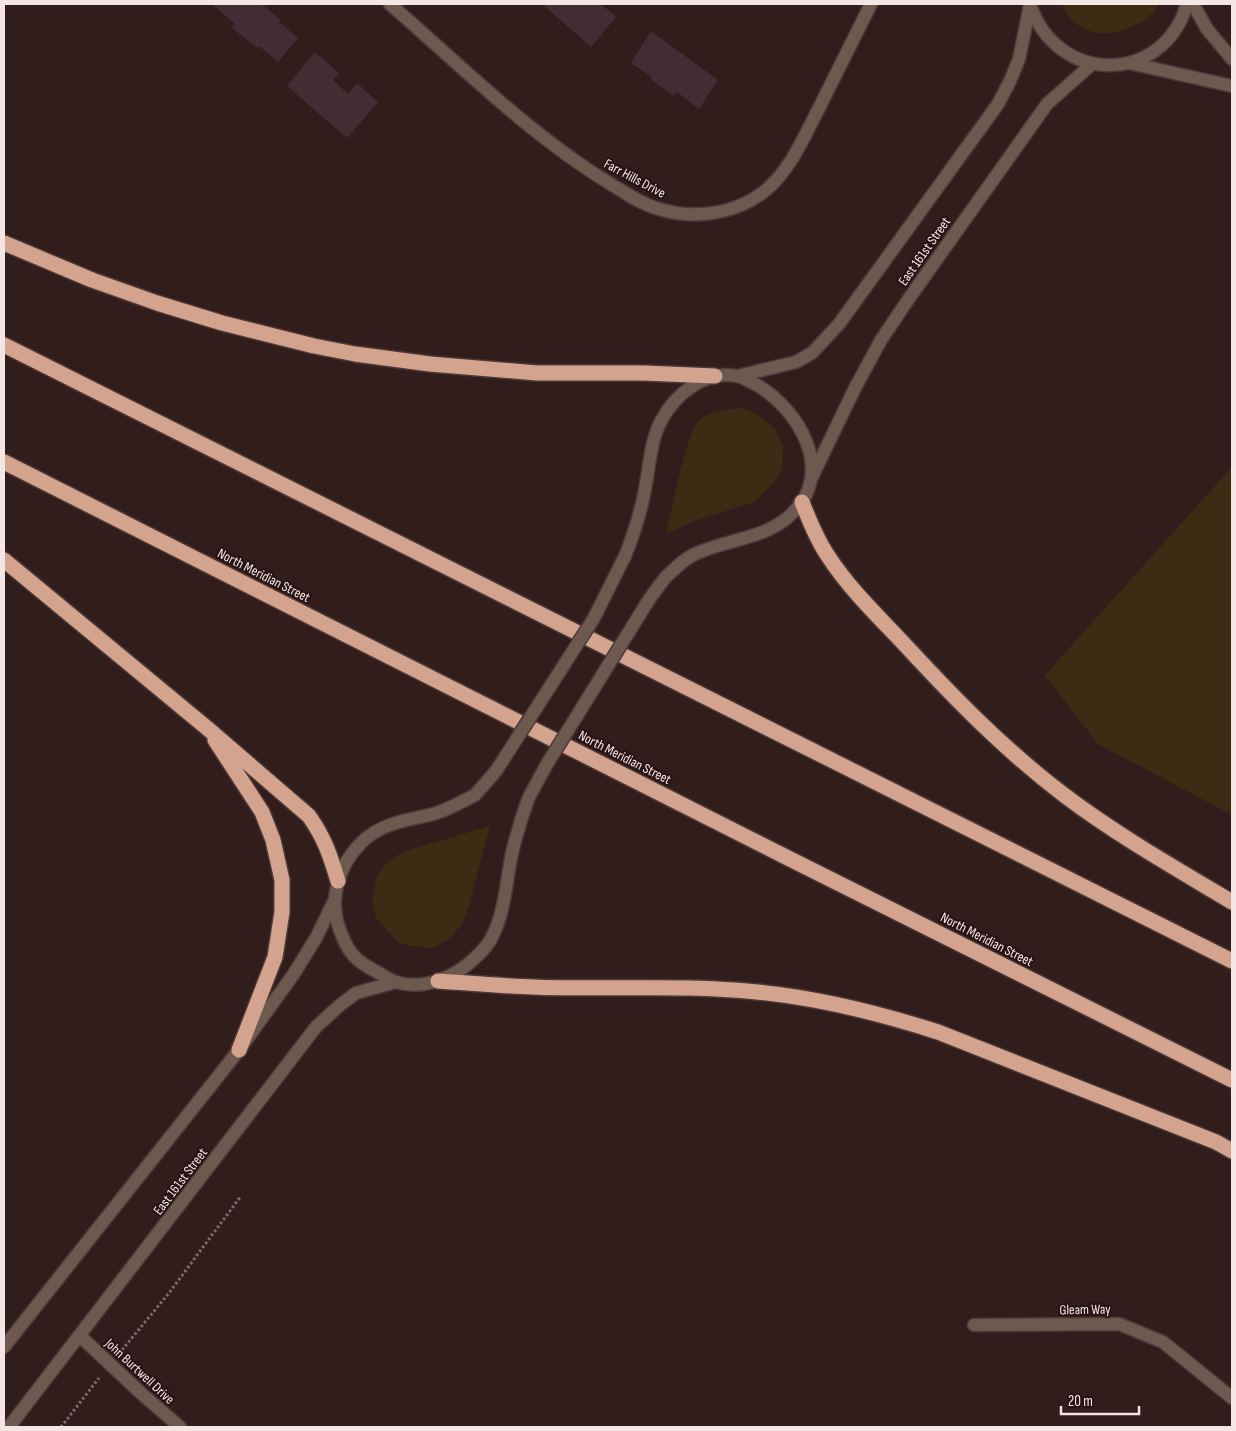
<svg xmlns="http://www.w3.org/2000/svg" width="1236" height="1431" viewBox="0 0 1236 1431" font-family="'Sofia Sans Condensed',sans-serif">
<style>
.green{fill:#3d2b14}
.building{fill:#412d33}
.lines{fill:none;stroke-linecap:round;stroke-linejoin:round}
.minor-casing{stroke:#4c3938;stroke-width:15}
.tertiary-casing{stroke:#4c3938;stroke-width:15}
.motorway-casing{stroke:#4c3938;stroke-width:18}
.path{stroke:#7e6d6c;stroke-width:3;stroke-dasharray:2.5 2.5;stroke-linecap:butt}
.minor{stroke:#6d5950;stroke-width:12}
.tertiary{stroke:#6d5950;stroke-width:12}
.motorway{stroke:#d4a38d;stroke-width:15}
.tertiary-bridge-casing{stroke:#4c3938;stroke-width:15;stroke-linecap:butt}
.tertiary-bridge{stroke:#6d5950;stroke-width:12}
.labels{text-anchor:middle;stroke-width:4;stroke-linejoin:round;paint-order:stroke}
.street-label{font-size:14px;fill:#f4e6e5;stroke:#271313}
</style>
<rect width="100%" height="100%" fill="#311d1c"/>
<!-- green -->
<g class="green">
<path d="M1061,4H1160C1142,30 1098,46 1072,20C1068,16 1065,9 1061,4Z"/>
<path d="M742,408L760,416L775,429L783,447L782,469L774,483L754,502L689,523L666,534C671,513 686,435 698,422C709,411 728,410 742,408Z"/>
<polygon points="1232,467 1232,815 1098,744 1045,675"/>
<polygon points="490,826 468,909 462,924 450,938 433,948 411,946 398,942 376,918 372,901 376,878 386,864 402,852"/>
</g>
<!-- building -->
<g class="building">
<polygon points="215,4 262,4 281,20 279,22 298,38 278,62 259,46 257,48 231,27 235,24 214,6"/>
<polygon points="542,4 601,4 616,17 591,47"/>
<polygon points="651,31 718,80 699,109 677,92 674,96 650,79 652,77 631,63"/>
<polygon points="315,52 339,73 333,80 348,94 357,83 378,102 347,138 287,86"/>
</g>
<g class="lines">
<!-- minor casing -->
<g class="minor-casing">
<g id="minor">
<path d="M390,4C460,65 529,134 609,183C624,192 641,204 659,209C694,220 737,214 766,190C790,170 803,139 817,112C835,76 853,40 871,4"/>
<polyline points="1193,4 1207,29 1232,59"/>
<polyline points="1129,63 1232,86"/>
<polyline points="974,1325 1119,1324 1163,1342 1232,1398"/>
<polyline points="80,1336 143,1395 180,1427"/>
</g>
</g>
<!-- tertiary casing -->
<g class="tertiary-casing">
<g id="tertiary">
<path d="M1030,4C1056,85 1163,86 1187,4"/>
<polyline points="738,376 796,362 812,353 839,324 998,104 1010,81 1019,59 1030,5"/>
<polyline points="812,477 855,388 881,340 910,297 1047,104 1092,64"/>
<path d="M625,556C633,536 640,515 644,494C649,472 650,441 661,421C675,394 705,370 737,376C742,377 747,380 751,382C791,401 832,460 801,503C773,542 729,536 691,556C681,562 673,570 665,578"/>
<path d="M475,795C461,802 446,811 430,815C405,820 380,824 361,843C337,867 328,902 341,933C344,941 348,950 354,956C360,963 371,969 379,973C384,976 390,980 396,982C420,990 448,980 467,965C476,957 487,948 492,937C506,910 506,878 513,849C515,839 519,829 521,820"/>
<polyline points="4,1347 239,1050 293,975 316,938 334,901"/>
<polyline points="9,1427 316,1027 340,1005 356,993 396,982"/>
</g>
</g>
<!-- motorway casing -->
<g class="motorway-casing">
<g id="motorway">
<polyline points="4,243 92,280 157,303 222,323 314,346 355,354 430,364 537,373 644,373 715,376"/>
<polyline points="4,345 1232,961"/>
<polyline points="4,462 786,857 1232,1080"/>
<path d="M802,502C809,520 817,540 828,556C850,590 880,618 907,647C956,700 1006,751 1064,795C1117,835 1175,868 1232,902"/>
<path d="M4,560L207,728L309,816C325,839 330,855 338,881"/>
<polyline points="215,740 262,812 273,840 282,880 282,912 275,957 239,1050"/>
<path d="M438,981C470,983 501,986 533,987C608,990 682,984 757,992C819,998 879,1013 938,1032L1216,1142L1232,1151"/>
</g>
</g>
<!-- path -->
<g class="path">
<polyline points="122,1350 169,1293 241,1196"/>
<polyline points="61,1427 99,1378"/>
</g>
<!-- minor -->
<use href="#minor" class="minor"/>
<!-- tertiary -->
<use href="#tertiary" class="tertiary"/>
<!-- motorway -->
<use href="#motorway" class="motorway"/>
<!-- tertiary-bridge casing -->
<g class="tertiary-bridge-casing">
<g id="tertiary-bridge">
<polyline points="475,795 496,771 594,618 625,556"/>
<polyline points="521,820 529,797 547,764 650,598 665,578"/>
</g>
</g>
<!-- tertiary-bridge -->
<use href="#tertiary-bridge" class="tertiary-bridge"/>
</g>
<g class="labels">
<!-- street labels -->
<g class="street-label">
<text transform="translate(635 178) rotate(28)" y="5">Farr Hills Drive</text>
<text transform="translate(924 251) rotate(-55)" y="5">East 161st Street</text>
<text transform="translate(264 575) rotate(27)" y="5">North Meridian Street</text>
<text transform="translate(625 757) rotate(27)" y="5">North Meridian Street</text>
<text transform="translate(987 939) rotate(27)" y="5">North Meridian Street</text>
<text transform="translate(180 1181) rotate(-53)" y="5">East 161st Street</text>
<text transform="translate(1085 1309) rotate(-1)" y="5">Gleam Way</text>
<text transform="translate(140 1371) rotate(43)" y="5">John Burtwell Drive</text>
</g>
</g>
<!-- border -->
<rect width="1236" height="1431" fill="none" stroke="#f4e6e5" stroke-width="10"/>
<!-- scale -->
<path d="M1061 1406v8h78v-8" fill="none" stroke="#f4e6e5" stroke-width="2.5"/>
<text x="1068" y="1406" font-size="15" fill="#f4e6e5" stroke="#271313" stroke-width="4" paint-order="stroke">20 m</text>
</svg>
